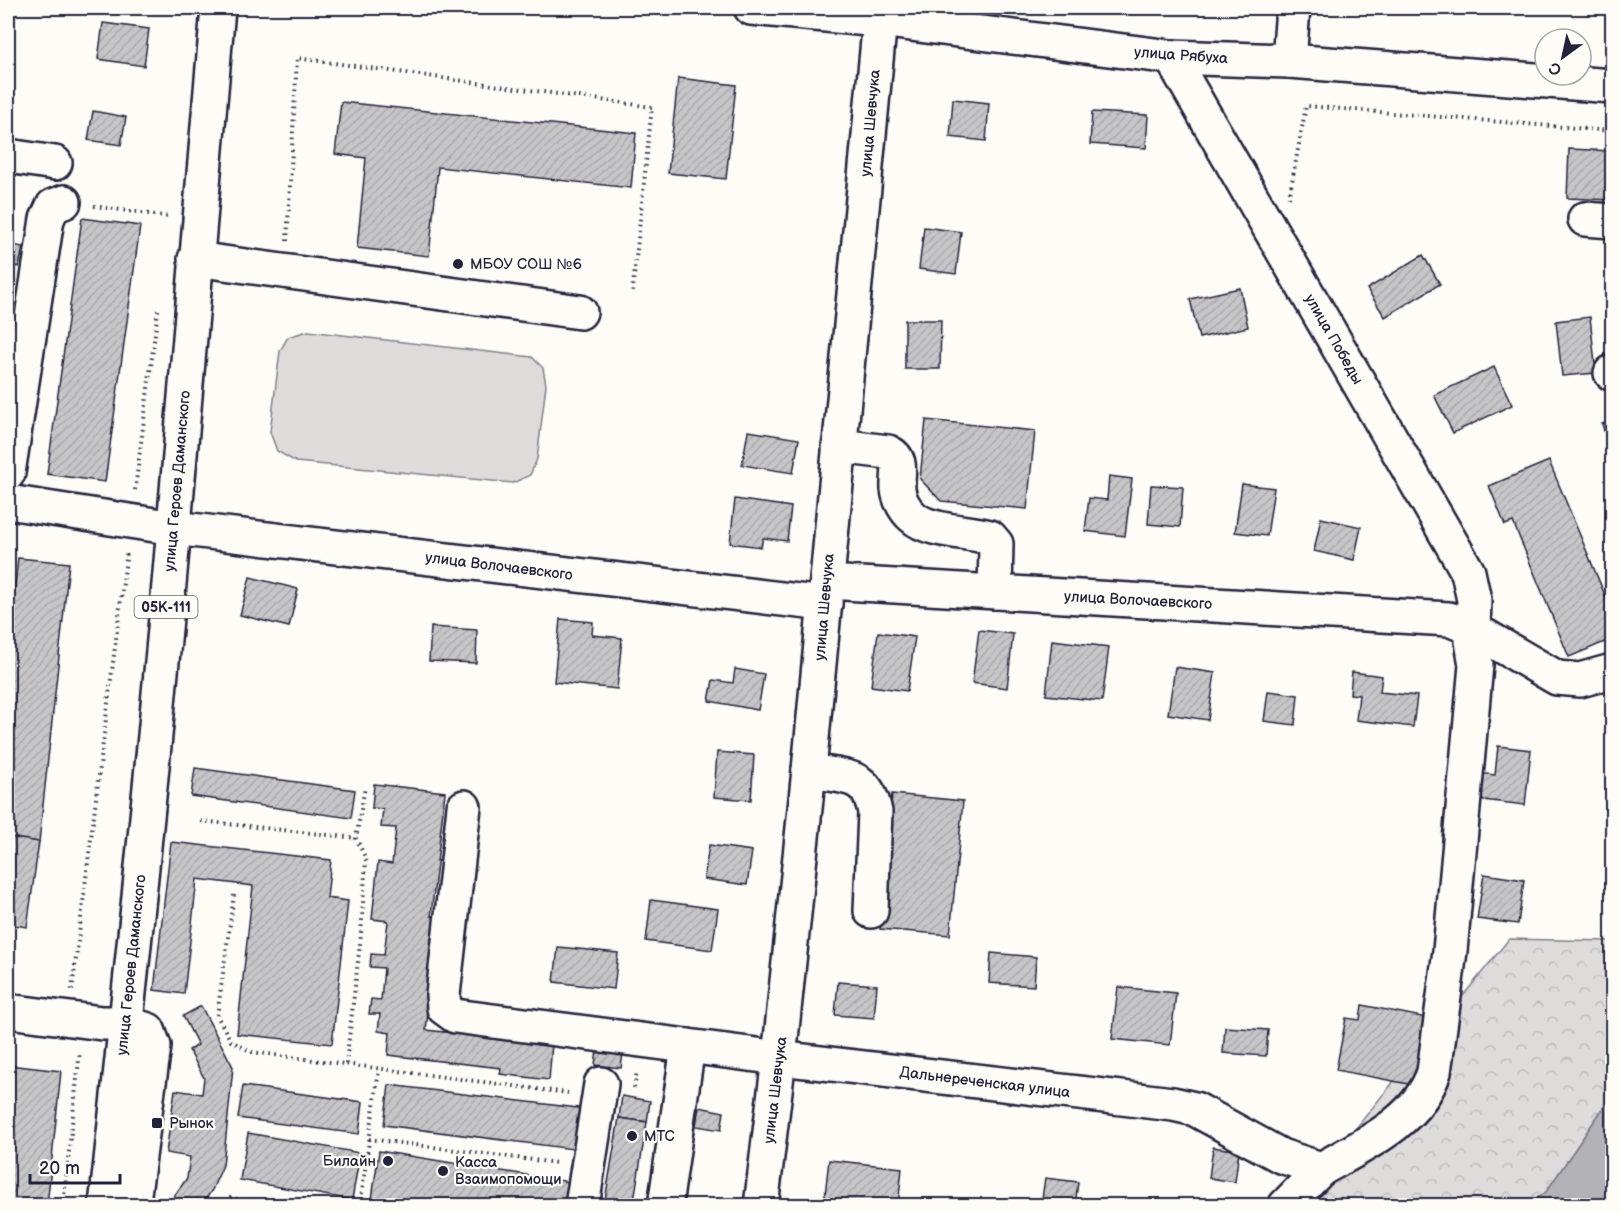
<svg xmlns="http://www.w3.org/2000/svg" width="1620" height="1213" viewBox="0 0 1620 1213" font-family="'Balsamiq Sans',sans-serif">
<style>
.forest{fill:url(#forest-crowns);stroke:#807f8b;stroke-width:1.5}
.pitch{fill:#dddcdb;stroke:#807f8b;stroke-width:1.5}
.water{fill:#b2b2b7;stroke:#787885;stroke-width:1.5}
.building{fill:url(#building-hatch);stroke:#22223b;stroke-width:1.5}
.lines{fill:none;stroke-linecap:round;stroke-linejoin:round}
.minor-casing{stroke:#22223b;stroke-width:38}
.major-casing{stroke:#22223b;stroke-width:38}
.path{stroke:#22223b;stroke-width:4;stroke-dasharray:1.5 4.5;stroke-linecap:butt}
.minor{stroke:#fdfcf7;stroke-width:33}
.major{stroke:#fdfcf7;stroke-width:33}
.poi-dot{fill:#22223b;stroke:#fdfcf7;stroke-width:2}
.labels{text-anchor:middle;stroke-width:4.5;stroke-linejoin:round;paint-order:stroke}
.shield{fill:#fdfcf7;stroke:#646373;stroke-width:1.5}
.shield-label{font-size:14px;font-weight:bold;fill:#22223b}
.street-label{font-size:15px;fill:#22223b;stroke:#fdfcf7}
.poi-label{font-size:15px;fill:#22223b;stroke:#fdfcf7;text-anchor:start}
</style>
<defs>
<pattern id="forest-crowns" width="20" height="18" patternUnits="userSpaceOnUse" patternTransform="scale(1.5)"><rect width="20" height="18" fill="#dddcdb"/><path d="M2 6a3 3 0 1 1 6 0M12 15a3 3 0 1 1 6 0" fill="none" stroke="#bdbcbd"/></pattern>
<pattern id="building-hatch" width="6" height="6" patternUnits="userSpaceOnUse" patternTransform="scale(1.5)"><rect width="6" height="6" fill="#c6c6c8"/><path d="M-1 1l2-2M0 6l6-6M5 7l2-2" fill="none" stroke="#aaaaad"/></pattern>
</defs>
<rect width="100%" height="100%" fill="#fdfcf7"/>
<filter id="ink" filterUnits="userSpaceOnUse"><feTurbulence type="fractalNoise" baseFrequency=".0167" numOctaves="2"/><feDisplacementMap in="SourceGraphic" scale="12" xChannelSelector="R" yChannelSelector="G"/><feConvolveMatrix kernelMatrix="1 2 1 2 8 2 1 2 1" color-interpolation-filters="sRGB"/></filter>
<g filter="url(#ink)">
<!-- forest -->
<polygon class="forest" points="1509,939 1612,941 1612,1095 1546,1192 1528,1205 1293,1206"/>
<!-- pitch -->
<polygon class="pitch" points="308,331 532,357 543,368 546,385 537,459 530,475 513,483 296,462 277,451 270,432 280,351 288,337"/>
<!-- water -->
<polygon class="water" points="1612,1095 1612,1205 1528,1205 1546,1192"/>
<!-- building -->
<g class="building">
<polygon points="103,23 149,29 144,66 98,59"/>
<polygon points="678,78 736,85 726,179 668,173"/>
<polygon points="953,99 989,103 986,141 950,137"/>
<polygon points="341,102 636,133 631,188 438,167 429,256 357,248 366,158 335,154"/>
<polygon points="93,111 126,117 121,145 88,140"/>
<polygon points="1092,112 1148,115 1146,148 1090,144"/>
<polygon points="1569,149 1612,151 1612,200 1567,198"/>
<polygon points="82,218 140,226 105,482 47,474"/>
<polygon points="924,227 961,232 956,274 919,269"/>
<polygon points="8,244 23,247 19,267 8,265"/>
<polygon points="1423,255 1440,284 1385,317 1367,289"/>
<polygon points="1240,288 1248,327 1199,338 1190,299"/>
<polygon points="8,291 26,294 14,368 8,366"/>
<polygon points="1590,317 1596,373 1562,376 1556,321"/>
<polygon points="905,320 941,320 940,369 905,369"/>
<polygon points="1494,367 1512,405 1453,433 1434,395"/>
<polygon points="926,420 1035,431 1027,509 941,501 920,479"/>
<polygon points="1612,421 1612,440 1607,441 1602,424"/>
<polygon points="748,431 799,439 793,473 742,465"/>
<polygon points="1549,461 1612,612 1612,639 1569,657 1513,522 1505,525 1489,486"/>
<polygon points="1109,476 1132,479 1125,536 1085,531 1089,498 1107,500"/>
<polygon points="1242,484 1274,488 1267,536 1235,532"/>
<polygon points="1151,485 1183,487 1180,527 1148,524"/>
<polygon points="735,499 791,507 787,541 763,538 761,547 730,543"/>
<polygon points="1321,518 1361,527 1354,560 1314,551"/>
<polygon points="18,558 69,563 39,842 8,837 8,650"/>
<polygon points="250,577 298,589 289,627 240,615"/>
<polygon points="560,619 593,622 592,635 622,638 617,689 554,682"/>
<polygon points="431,627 477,630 476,663 429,661"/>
<polygon points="979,630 1013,634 1007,688 972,683"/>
<polygon points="878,632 915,637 907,691 871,686"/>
<polygon points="1052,640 1109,647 1102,701 1046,695"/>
<polygon points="1175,667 1215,673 1208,720 1168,714"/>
<polygon points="735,669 764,674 758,710 709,701 713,680 733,683"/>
<polygon points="1352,672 1382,676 1380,692 1417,696 1413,727 1356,720 1359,695 1350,694"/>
<polygon points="1268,691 1298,695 1295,725 1264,721"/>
<polygon points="1498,746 1531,750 1525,805 1475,799 1478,773 1495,775"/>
<polygon points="717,752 754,755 751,800 714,797"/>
<polygon points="195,768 355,790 351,818 191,796"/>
<polygon points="374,784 445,792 431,916 439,916 426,1030 552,1044 549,1080 500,1074 501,1068 388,1055 390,1033 378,1031 380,1014 369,1014 371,999 381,1000 384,968 370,967 371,954 384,955 388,921 372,919 378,862 392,864 396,828 381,827 383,809 372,808"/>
<polygon points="892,794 963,801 950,935 880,929"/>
<polygon points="8,837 39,842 27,927 8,924"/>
<polygon points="171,842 331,860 327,898 348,901 332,1044 237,1034 253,886 197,879 184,994 154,990"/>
<polygon points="709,845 752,851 747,885 704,879"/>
<polygon points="1484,874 1524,880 1518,924 1477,919"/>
<polygon points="651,900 718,909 712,950 646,941"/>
<polygon points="558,947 618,953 614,989 554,982"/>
<polygon points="991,953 1036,957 1034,986 989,983"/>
<polygon points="838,982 877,985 874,1018 835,1015"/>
<polygon points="1118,987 1176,993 1170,1045 1112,1039"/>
<polygon points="1362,1005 1427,1018 1414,1085 1336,1070 1346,1018 1360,1020"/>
<polygon points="201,1006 233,1067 223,1165 212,1190 201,1206 167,1206 187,1178 190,1157 166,1153 175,1090 202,1094 204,1078 189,1050 198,1045 183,1016"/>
<polygon points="1225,1027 1268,1030 1266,1056 1223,1053"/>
<polygon points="598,1042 624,1045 621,1068 595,1065"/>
<polygon points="8,1065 61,1071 47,1206 8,1206"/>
<polygon points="389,1085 586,1109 581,1150 384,1125"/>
<polygon points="243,1086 363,1102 359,1134 238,1118"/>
<polygon points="622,1096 650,1101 647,1122 619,1118"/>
<polygon points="699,1107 724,1112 721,1130 696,1126"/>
<polygon points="619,1118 647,1122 633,1206 604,1206"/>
<polygon points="248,1133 360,1153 352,1200 240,1180"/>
<polygon points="1213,1147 1239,1151 1235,1182 1209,1178"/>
<polygon points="379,1151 576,1183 572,1206 412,1206 372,1199"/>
<polygon points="829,1160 902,1168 898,1206 824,1204"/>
<polygon points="1045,1178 1078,1182 1075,1206 1041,1206"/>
</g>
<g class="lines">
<!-- minor casing -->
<g class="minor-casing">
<g id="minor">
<polyline points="1171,57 1468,572 1474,600 1473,629 1557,678 1580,680 1612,671"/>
<polyline points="1289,61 1293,8"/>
<polyline points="8,156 55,163"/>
<polyline points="1585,219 1612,221"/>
<polyline points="195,259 580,312"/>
<polyline points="1611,373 1612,372"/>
<path d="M839,446L888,452C904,459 897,474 898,489C899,499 905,510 913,517C929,532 968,531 990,537L996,544L995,592"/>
<polyline points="8,473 47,219 53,206 64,202"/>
<polyline points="8,502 174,528 825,604"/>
<path d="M809,770C842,779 867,770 875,812L871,911"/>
<path d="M464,807L443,995L444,1008L455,1016L779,1058L1173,1104L1195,1109L1281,1156L1321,1169C1364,1145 1418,1121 1434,1072L1450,951L1476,665L1472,641L1473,629L1449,619L827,582"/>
<polyline points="8,1011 102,1023 126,1023 148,1030 154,1046 133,1201 131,1206"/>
<polyline points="582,1206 601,1084"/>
<polyline points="665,1206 688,1046"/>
<polyline points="761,1206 779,1058 809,770 881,8"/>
<polyline points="1285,1206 1321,1169"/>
</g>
</g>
<!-- major casing -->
<g class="major-casing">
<g id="major">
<polyline points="751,8 879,20 1171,57 1289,61 1612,86"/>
<path d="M106,1206C131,979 155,753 174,526C189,353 202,180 218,8"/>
</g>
</g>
<!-- path -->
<g class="path">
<polyline points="1289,198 1306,106 1612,131"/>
<polyline points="94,206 169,217"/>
<polyline points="287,241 297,58 652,107 632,296"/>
<polyline points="135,490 158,310"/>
<polyline points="201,821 356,838"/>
<polyline points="234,895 217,1016 231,1041 252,1052 568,1093"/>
<polyline points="72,990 127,551"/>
<polyline points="346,1064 361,935 366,859 356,838 365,787"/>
<polyline points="634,1088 637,1072"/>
<polyline points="369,1139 557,1163"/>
<polyline points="63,1206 80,1051"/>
<polyline points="221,1206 230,1198 282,1206"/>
<polyline points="360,1206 379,1070"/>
</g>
<!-- minor -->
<use href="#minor" class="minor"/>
<!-- major -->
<use href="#major" class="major"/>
</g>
</g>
<!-- markers -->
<g class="poi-dot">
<circle cx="458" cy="264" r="6"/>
<rect x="151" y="1117" width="12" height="12" rx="3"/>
<circle cx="632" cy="1136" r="6"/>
<circle cx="388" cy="1161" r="6"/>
<circle cx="443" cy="1171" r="6"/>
</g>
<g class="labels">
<!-- shield labels -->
<rect class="shield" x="134.5" y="596" width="63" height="22" rx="4.5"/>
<g class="shield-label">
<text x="166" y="612">05К-111</text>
</g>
<!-- street labels -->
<g class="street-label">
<text transform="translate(1181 55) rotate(4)" y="5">улица Рябуха</text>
<text transform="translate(870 123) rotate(-85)" y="5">улица Шевчука</text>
<text transform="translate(1334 339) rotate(60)" y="5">улица Победы</text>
<text transform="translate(177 481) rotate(-85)" y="5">улица Героев Даманского</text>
<text transform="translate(499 566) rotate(7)" y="5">улица Волочаевского</text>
<text transform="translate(1138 600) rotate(3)" y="5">улица Волочаевского</text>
<text transform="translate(824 607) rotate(-85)" y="5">улица Шевчука</text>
<text transform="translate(131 965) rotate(-84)" y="5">улица Героев Даманского</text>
<text transform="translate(985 1082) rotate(7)" y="5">Дальнереченская улица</text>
<text transform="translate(775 1090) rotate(-83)" y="5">улица Шевчука</text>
</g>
<!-- poi labels -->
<g class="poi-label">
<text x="470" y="269">МБОУ СОШ №6</text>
<text x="169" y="1128">Рынок</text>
<text x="644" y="1141">МТС</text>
<text x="376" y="1166" text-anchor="end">Билайн</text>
<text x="455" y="1167">Касса<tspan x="455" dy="17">Взаимопомощи</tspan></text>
</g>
</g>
<!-- margin -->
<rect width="1620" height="1213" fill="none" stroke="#fdfcf7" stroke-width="30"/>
<rect x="15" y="15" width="1590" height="1183" fill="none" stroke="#22223b" stroke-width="2" filter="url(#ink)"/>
<!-- north arrow -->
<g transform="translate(1563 57) rotate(213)"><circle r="28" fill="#fdfcf7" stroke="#a5a5ac" stroke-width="1.5"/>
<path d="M0-4.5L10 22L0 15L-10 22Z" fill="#22223b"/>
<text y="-9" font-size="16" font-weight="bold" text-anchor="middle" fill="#22223b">С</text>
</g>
<!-- scale -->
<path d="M30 1174v9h90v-9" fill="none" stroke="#22223b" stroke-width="3"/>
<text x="39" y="1174" font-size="18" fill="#22223b" stroke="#fdfcf7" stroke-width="4.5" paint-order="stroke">20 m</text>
</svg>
